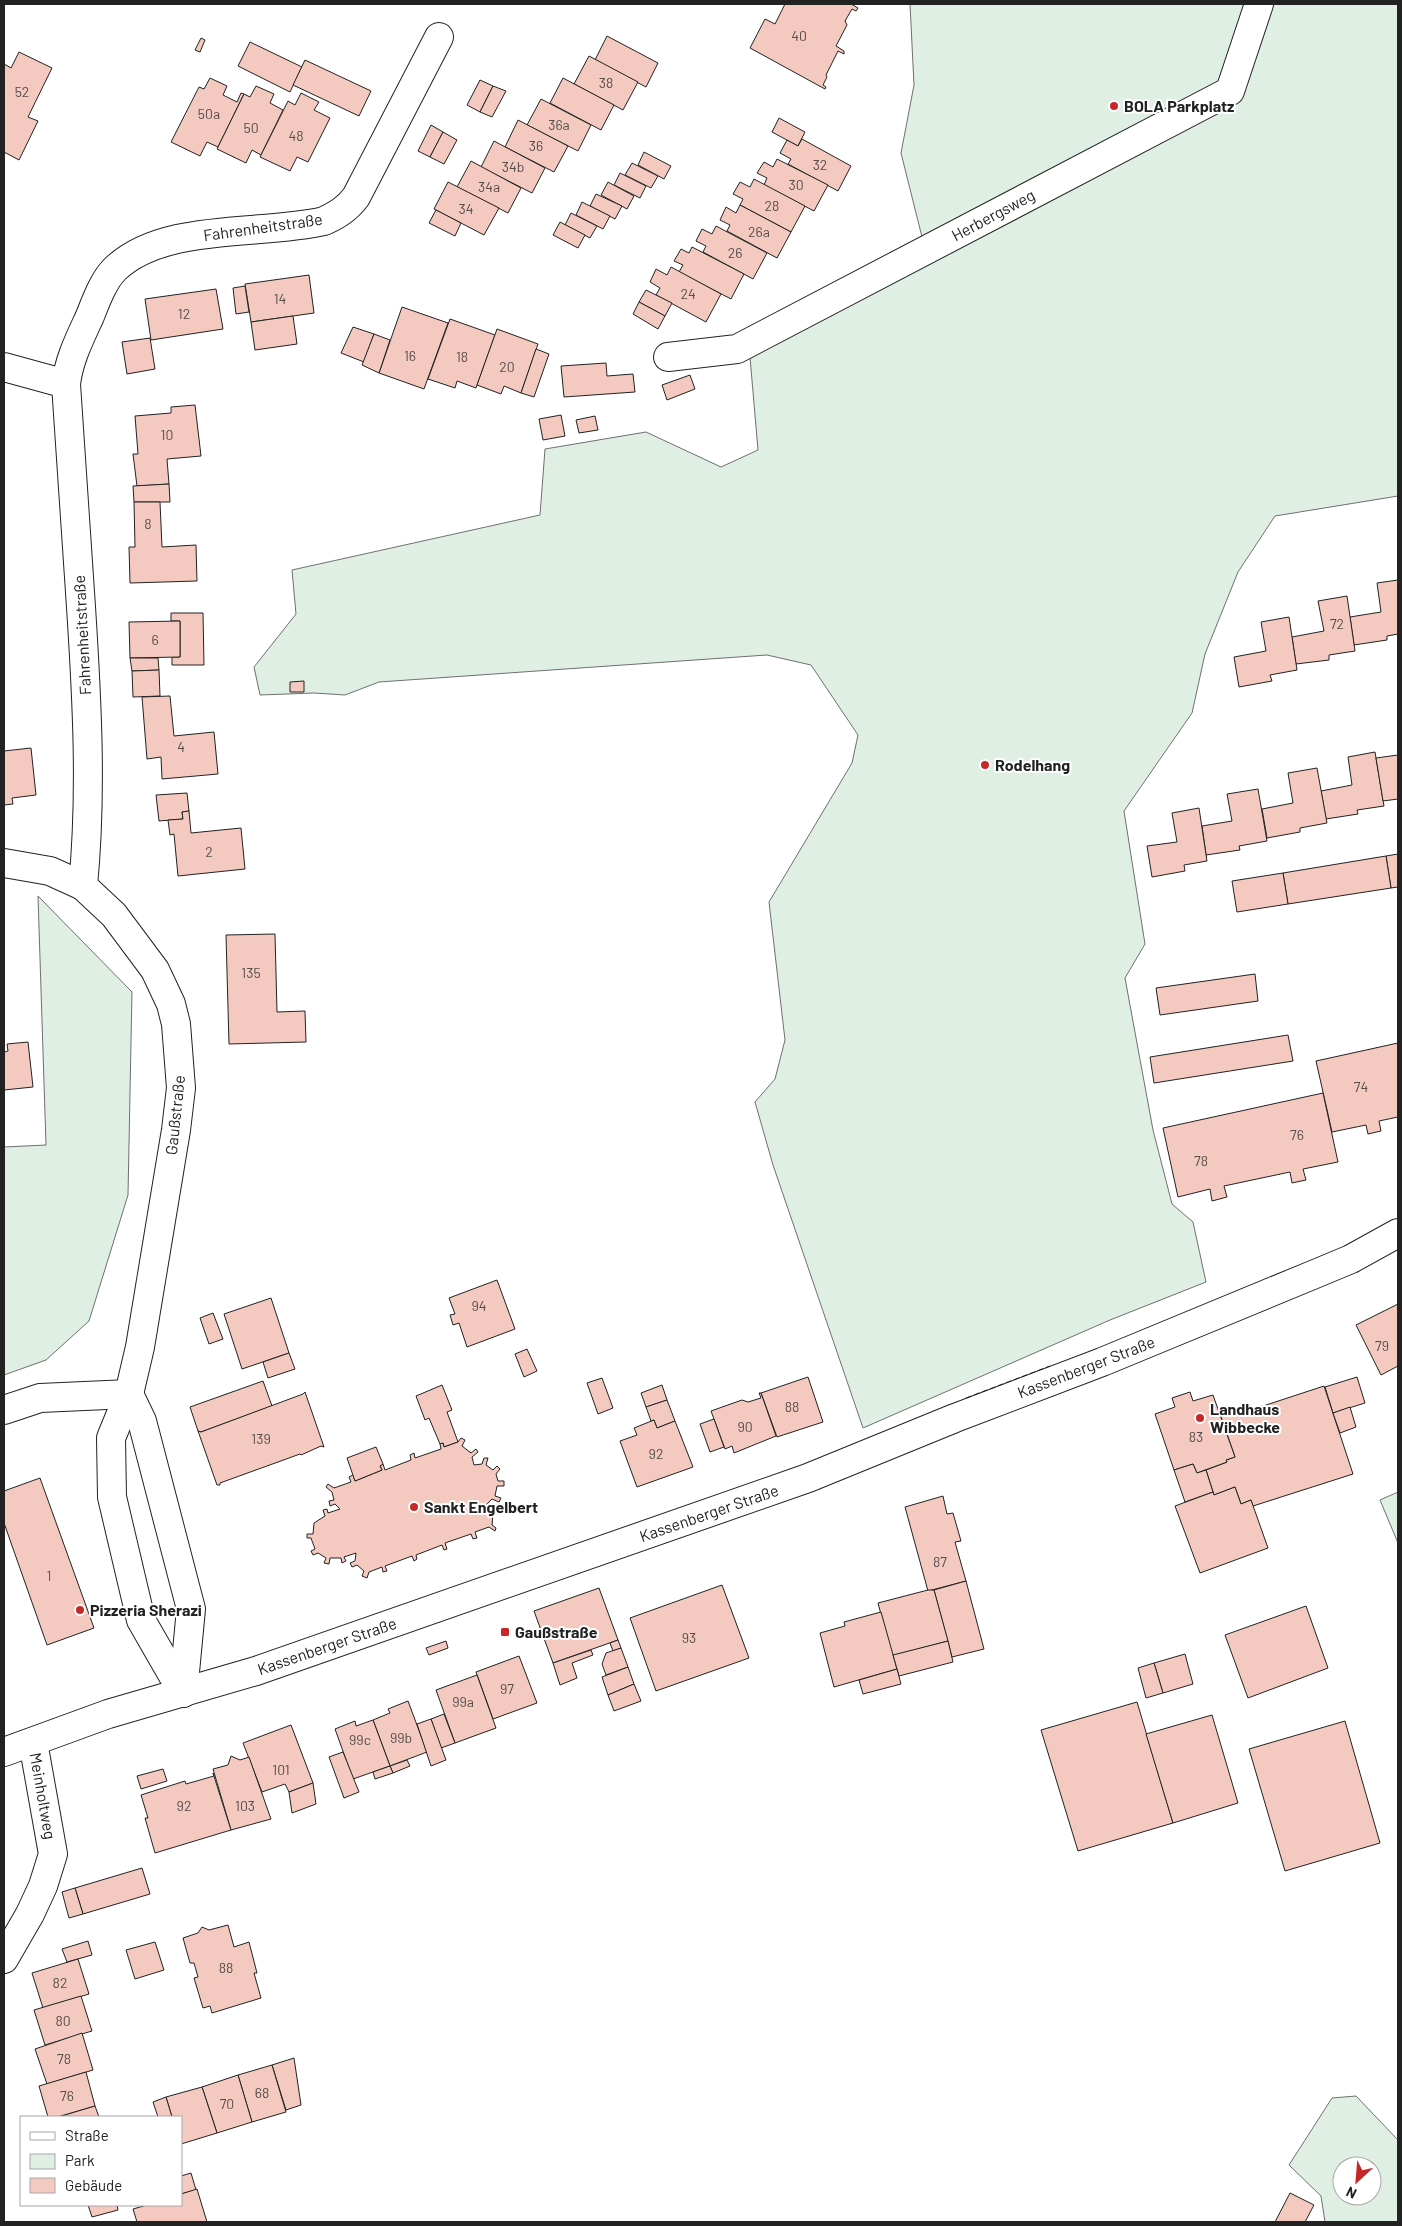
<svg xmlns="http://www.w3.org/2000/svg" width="1402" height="2226" viewBox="0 0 1402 2226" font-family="Barlow,sans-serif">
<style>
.green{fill:#e0efe3;stroke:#6f6f6f;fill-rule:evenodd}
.building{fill:#f3c9c0;stroke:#222}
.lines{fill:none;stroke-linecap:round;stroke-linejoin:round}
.minor-casing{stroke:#222;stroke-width:30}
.tertiary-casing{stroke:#222;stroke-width:30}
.minor{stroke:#fff;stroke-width:28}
.tertiary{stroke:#fff;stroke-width:28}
.fence{stroke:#222;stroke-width:1;stroke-dasharray:6 2.5;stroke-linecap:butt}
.poi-dot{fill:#c62828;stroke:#fff;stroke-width:2}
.labels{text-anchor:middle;stroke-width:4;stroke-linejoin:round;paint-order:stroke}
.number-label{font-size:14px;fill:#564c4a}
.poi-label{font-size:16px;font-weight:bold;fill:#222;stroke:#fff;text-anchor:start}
.street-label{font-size:16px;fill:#222;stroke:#fff}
</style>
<rect width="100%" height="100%" fill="#fff"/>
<!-- green -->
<g class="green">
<polygon points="910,4 1398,4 1398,496 1275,516 1238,572 1205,654 1192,713 1124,811 1145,944 1125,978 1153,1130 1172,1204 1193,1222 1206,1282 1110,1320 863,1428 773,1165 755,1102 775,1079 785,1040 769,902 852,763 858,735 811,665 767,655 379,682 345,695 314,693 260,695 254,667 296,614 292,570 540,515 545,449 646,432 721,467 758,450 748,334 925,249 901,153 914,85"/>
<polygon points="38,896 132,992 128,1195 89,1321 46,1360 4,1375 4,1147 46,1145"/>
<polygon points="1398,1492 1398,1543 1380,1500"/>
<path d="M1356,2096L1398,2140V2222H1325L1321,2196L1289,2165L1332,2098ZM1342,2166H1372V2196H1342Z"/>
</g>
<!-- building -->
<g class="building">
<polygon points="785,4 851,4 858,8 856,11 852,9 845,21 847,25 836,46 844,51 844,54 838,51 826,75 827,77 823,85 826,87 825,89 750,48 765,19 775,24"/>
<polygon points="607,36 658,63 646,87 595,60"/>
<polygon points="201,38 205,40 200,52 195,50"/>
<polygon points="250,42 302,67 290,92 238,66"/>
<polygon points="19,52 52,68 28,117 38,121 19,160 4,152 4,64 11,68"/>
<polygon points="589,56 638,82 623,110 574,84"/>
<polygon points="305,60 371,91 359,116 293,85"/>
<polygon points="210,78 227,86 223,95 237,102 241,93 244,94 218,147 207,142 200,156 171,142 199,87 204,89"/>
<polygon points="563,78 614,105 601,130 550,103"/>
<polygon points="480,80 493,86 480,112 467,105"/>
<polygon points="256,86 274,94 270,103 283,110 261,155 252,150 246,163 217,149 244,94 250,97"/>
<polygon points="493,86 506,91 492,117 480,112"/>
<polygon points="301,93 319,102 314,110 330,118 308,162 297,157 290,171 260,157 288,101 295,105"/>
<polygon points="541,99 591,125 578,151 527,125"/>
<polygon points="779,118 805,132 798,146 772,132"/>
<polygon points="518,120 568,146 554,172 505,147"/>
<polygon points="431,125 443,132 430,157 418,151"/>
<polygon points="443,132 457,140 444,164 430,157"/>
<polygon points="802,139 851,166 838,191 788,164 791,159 780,153 787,140 798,146"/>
<polygon points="494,141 545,168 532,193 481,167"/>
<polygon points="644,152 671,166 664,179 638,165"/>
<polygon points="777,159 828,185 814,211 764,185 767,178 757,173 764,162 773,167"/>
<polygon points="471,161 521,188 508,213 457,187"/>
<polygon points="632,163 658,176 651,188 625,175"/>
<polygon points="620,173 646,186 640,198 614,185"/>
<polygon points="754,179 805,206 791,232 740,205 743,199 733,194 740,182 750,187"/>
<polygon points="448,182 499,208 484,235 434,209"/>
<polygon points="608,182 634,196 627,209 601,195"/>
<polygon points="596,194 622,206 615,219 590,206"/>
<polygon points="582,202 610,216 603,229 576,215"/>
<polygon points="740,205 791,232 777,258 727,231 730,225 720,220 726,207 736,213"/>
<polygon points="436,210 461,223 455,236 429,223"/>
<polygon points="571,213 597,226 590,238 565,225"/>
<polygon points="560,222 585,235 578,248 553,235"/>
<polygon points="716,226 767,253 753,279 703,252 706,246 696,241 702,229 712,234"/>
<polygon points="692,247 744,274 731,299 679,272 683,265 674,261 681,249 689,253"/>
<polygon points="671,267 721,294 706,322 656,295 660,288 650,282 656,269 667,275"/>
<polygon points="309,275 314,313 251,322 245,284"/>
<polygon points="245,286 249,312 236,314 233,288"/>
<polygon points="216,289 223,329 151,340 145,299"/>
<polygon points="646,290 672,303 665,316 639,302"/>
<polygon points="639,302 665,316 658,329 633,314"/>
<polygon points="402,307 448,323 424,389 379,373"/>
<polygon points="293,316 297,344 255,350 251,322"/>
<polygon points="450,319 495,335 476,388 457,381 455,388 428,379"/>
<polygon points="353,327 374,334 364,362 341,353"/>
<polygon points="497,329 538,344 521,393 504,386 501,394 477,385"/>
<polygon points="374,334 390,340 379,373 362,365"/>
<polygon points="150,338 155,369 127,374 122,342"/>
<polygon points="536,349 549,354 534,397 521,393"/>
<polygon points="606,363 607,376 633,374 635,392 564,397 561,366"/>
<polygon points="690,375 695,389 667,400 662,385"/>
<polygon points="195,405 201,456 167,459 169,484 137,486 133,454 138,454 135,416 171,413 171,407"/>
<polygon points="561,415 565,436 543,440 539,419"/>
<polygon points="595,416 598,430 579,433 576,420"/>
<polygon points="169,484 170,502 134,502 133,486"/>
<polygon points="134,502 160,502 162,547 196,545 197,581 130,583 129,547 135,547"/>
<polygon points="1398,580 1398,634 1387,636 1387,640 1354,645 1350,617 1381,612 1377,583"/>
<polygon points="1347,596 1355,651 1329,655 1329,660 1296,664 1292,637 1324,631 1318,601"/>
<polygon points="171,613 203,613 204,665 172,665 172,657 180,657 180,621 171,621"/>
<polygon points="1289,617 1297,670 1270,675 1272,681 1239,687 1234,657 1266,651 1261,622"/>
<polygon points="180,621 180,657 130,658 129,622"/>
<polygon points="130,658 158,658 159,670 132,671"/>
<polygon points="159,670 160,696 133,697 132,671"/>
<polygon points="304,681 304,692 290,692 290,682"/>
<polygon points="170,696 174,736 214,732 218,774 162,779 161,757 147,759 142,697"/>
<polygon points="31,748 36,795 12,798 13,804 4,805 4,751"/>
<polygon points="1375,752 1384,806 1357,810 1358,814 1326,819 1321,791 1352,785 1348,757"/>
<polygon points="1398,755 1398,799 1383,801 1376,758"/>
<polygon points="1317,768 1327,823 1300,828 1300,832 1267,838 1262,809 1293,803 1288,773"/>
<polygon points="1258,789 1267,841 1239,846 1240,850 1206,855 1202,826 1232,821 1227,794"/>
<polygon points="187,793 189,811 182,812 183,819 159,821 156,795"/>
<polygon points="1199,808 1207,861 1184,865 1185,871 1152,877 1147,846 1177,842 1172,813"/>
<polygon points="189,811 191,833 241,828 245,869 178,876 174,834 170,835 168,820 183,819 182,812"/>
<polygon points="1398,854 1398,887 1391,888 1386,856"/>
<polygon points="1386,856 1391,888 1288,904 1283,873"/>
<polygon points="1283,873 1288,904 1237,912 1232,881"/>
<polygon points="275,934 277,1012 305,1011 306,1042 229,1044 226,935"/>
<polygon points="1255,974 1258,1001 1160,1015 1156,988"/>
<polygon points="1288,1035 1293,1061 1154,1083 1150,1057"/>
<polygon points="28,1042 33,1087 4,1090 4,1052 8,1051 7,1044"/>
<polygon points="1398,1043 1398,1117 1379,1121 1381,1131 1368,1134 1366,1125 1332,1132 1316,1061"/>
<polygon points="1323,1093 1338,1162 1303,1169 1306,1180 1292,1183 1290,1172 1224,1186 1227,1197 1212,1201 1210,1189 1178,1197 1163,1128"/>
<polygon points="497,1280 515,1329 467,1347 459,1323 453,1325 450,1315 455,1314 449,1298"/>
<polygon points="271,1298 289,1353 242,1369 224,1314"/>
<polygon points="1398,1304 1398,1366 1381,1375 1356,1325"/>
<polygon points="213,1313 223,1339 209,1344 200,1318"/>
<polygon points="527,1349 537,1371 524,1377 515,1354"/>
<polygon points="289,1353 295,1369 268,1378 263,1362"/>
<polygon points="808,1377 823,1422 777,1437 761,1393"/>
<polygon points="1357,1377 1365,1403 1333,1413 1325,1387"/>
<polygon points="602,1378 613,1408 598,1414 587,1383"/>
<polygon points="263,1381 272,1406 201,1432 198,1431 190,1407"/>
<polygon points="442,1385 452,1410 447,1412 458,1442 444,1447 443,1443 440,1444 429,1418 425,1420 416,1396"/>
<polygon points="662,1385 667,1400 646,1407 641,1393"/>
<polygon points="1324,1386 1353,1474 1253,1506 1251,1500 1241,1504 1235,1487 1214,1495 1206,1470 1227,1462 1226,1460 1235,1457 1221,1417 1252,1406 1254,1409"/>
<polygon points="305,1392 324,1447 321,1446 301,1455 300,1454 220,1483 220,1485 217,1485 198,1431 201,1432 303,1394"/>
<polygon points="1190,1392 1193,1401 1213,1395 1235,1457 1226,1460 1227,1462 1197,1473 1193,1464 1174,1470 1155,1414 1175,1407 1172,1398"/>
<polygon points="759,1393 761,1393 776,1436 734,1453 732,1446 725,1449 711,1411 742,1400 748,1402 761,1398"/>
<polygon points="667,1400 675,1421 657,1428 654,1420 651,1421 646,1407"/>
<polygon points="1350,1407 1356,1427 1340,1433 1333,1413"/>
<polygon points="714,1419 724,1447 710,1452 700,1424"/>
<polygon points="654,1420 657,1428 675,1421 693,1467 637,1487 620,1441 637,1435 634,1428"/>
<polygon points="461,1438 465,1440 462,1446 471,1453 476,1449 478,1452 472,1457 474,1465 482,1464 484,1458 488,1458 486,1465 493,1470 497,1466 500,1469 496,1474 498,1481 504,1481 504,1486 497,1486 495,1496 501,1498 499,1502 492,1499 486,1505 492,1511 498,1509 499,1512 493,1514 492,1525 496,1528 495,1531 489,1527 475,1532 477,1538 473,1539 471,1534 445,1543 447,1549 444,1550 442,1545 416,1555 417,1559 414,1561 412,1556 385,1566 387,1571 383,1572 382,1567 369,1572 367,1578 362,1576 364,1571 357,1565 352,1567 350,1563 355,1561 356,1553 344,1557 346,1561 342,1563 341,1558 330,1558 329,1564 324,1563 326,1558 318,1553 313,1555 311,1551 315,1549 311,1538 307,1538 307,1534 313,1534 314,1523 325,1516 323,1510 327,1509 328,1513 340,1509 335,1504 330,1506 329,1501 334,1500 332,1492 326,1487 328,1484 334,1488 351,1482 349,1477 353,1475 355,1481 382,1470 380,1466 383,1464 385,1470 411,1460 410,1455 414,1453 415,1458 441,1449 440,1444 443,1443 444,1447 458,1442"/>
<polygon points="376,1447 383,1464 380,1466 382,1470 355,1481 347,1458"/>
<polygon points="1193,1464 1197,1473 1206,1470 1213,1492 1185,1502 1174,1470"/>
<polygon points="40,1478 94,1628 47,1645 4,1523 4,1491"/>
<polygon points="1235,1487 1241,1504 1251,1500 1268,1548 1200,1573 1175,1506 1213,1492 1214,1495"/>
<polygon points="943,1496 947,1514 953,1513 961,1541 955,1542 966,1581 928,1591 905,1507"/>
<polygon points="966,1581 984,1649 952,1657 934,1590"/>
<polygon points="722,1585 749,1658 656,1691 630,1618"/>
<polygon points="599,1588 618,1640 553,1663 534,1611"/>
<polygon points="928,1590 934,1590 948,1641 892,1656 878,1603"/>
<polygon points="1306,1606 1328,1668 1248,1698 1225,1635"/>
<polygon points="881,1612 897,1669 834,1687 820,1633 845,1626 844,1622"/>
<polygon points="618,1640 621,1648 613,1651 610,1643"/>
<polygon points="446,1641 448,1648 429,1655 426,1648"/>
<polygon points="948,1641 953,1662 899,1676 893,1655"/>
<polygon points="621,1648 628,1667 606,1675 602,1664 606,1653"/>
<polygon points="591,1650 593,1655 572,1663 577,1678 560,1685 553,1663"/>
<polygon points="1185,1654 1193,1684 1163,1693 1154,1663"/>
<polygon points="519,1656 537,1703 493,1719 476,1672"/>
<polygon points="1154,1663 1163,1693 1146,1698 1138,1668"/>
<polygon points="628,1667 634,1684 608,1695 602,1677"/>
<polygon points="897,1669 901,1684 863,1694 859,1680"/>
<polygon points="477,1675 496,1728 455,1743 436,1690"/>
<polygon points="634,1684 641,1701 614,1711 608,1695"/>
<polygon points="408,1701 427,1752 390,1766 373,1720 390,1713 388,1709"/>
<polygon points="1137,1702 1173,1823 1078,1851 1041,1730"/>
<polygon points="444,1714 455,1743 441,1748 431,1719"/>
<polygon points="1212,1715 1238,1803 1173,1823 1146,1734"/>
<polygon points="431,1719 446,1760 431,1766 417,1724"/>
<polygon points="373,1720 390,1766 353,1779 335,1729 355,1721 356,1726"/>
<polygon points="1345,1721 1380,1843 1285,1871 1249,1749"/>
<polygon points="291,1725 313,1783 289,1792 285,1784 262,1792 243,1743"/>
<polygon points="343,1752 359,1792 344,1798 329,1757"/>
<polygon points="231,1756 240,1760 249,1757 271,1819 231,1830 213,1769 228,1765"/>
<polygon points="407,1760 410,1766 393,1773 390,1766"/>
<polygon points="390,1766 393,1773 375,1779 373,1772"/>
<polygon points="163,1769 167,1781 141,1789 137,1776"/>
<polygon points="213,1773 231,1830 155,1853 145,1818 148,1818 141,1795 185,1781 186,1784 214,1776"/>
<polygon points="313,1783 316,1804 292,1813 289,1792"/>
<polygon points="142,1868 150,1894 83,1914 75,1888"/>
<polygon points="75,1888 83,1914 69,1918 62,1892"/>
<polygon points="228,1925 234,1947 249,1942 257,1973 254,1973 261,1998 212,2013 210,2006 203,2008 194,1978 198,1977 194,1963 190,1963 183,1938 198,1933 202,1927 209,1930"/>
<polygon points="88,1941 92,1955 67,1962 62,1949"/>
<polygon points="155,1942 164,1970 135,1979 126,1950"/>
<polygon points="78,1959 89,1994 43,2008 32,1973"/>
<polygon points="81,1996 92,2031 45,2045 34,2010"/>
<polygon points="82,2033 93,2070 47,2084 35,2049"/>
<polygon points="294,2058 301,2105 286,2110 272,2065"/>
<polygon points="272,2065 286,2112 252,2122 238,2075"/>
<polygon points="86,2072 95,2106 58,2117 48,2117 39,2086"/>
<polygon points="238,2075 252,2122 217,2133 202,2087"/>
<polygon points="202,2087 217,2133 181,2144 181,2117 172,2117 166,2097"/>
<polygon points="166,2097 172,2117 158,2117 153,2102"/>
<polygon points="95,2106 99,2117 58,2117"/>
<polygon points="191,2173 196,2190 181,2194 181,2176"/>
<polygon points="197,2189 207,2222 137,2222 133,2209 147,2205 181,2205 181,2194"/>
<polygon points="1290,2193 1314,2205 1305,2222 1275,2222"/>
<polygon points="88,2205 117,2205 118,2210 92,2217"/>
</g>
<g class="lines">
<!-- minor casing -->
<g class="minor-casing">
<g id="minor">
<polyline points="668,357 737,349 1230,91 1259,4"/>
<path d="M4,367L66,384C71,458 76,532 81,607C87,700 92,793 83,886"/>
<path d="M66,384C69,359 80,338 90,316C96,301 103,281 115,269C164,222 262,236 324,221C337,215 347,209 356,197L439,37"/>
<polyline points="4,863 50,871 83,886 114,915 155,970 171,1004 176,1024 181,1088 176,1130 140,1347 129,1394 111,1438 112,1497 141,1620 183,1693"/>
<polyline points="129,1394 142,1421 191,1609 183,1693"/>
<polyline points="4,1410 40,1398 129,1394"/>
<polyline points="4,1959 30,1914 43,1886 53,1854 33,1742"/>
</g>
</g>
<!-- tertiary casing -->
<g class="tertiary-casing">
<polyline id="tertiary" points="4,1752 108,1714 256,1671 808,1478 955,1418 1102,1362 1315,1274 1351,1259 1398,1233"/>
</g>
<!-- minor -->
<use href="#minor" class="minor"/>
<!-- tertiary -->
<use href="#tertiary" class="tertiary"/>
<!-- fence -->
<polyline class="fence" points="966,1398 1050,1366"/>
</g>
<!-- markers -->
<g class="poi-dot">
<circle cx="1114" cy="106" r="5"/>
<circle cx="985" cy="765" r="5"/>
<circle cx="1200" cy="1418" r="5"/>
<circle cx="414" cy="1507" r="5"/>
<circle cx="80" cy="1610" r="5"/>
<rect x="500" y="1627" width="10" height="10" rx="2.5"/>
</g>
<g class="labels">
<!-- number labels -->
<g class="number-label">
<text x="799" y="41">40</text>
<text x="606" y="88">38</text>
<text x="22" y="97">52</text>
<text x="209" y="119">50a</text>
<text x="559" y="130">36a</text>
<text x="251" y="133">50</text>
<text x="296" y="141">48</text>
<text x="536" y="151">36</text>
<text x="820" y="170">32</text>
<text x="513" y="172">34b</text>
<text x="796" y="190">30</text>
<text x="489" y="192">34a</text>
<text x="772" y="211">28</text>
<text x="466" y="214">34</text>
<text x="759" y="237">26a</text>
<text x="735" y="258">26</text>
<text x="688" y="299">24</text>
<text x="280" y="304">14</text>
<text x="184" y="319">12</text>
<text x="410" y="361">16</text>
<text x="462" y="362">18</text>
<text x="507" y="372">20</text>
<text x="167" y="440">10</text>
<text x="148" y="529">8</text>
<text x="1337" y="629">72</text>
<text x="155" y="645">6</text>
<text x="181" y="752">4</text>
<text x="209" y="857">2</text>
<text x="251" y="978">135</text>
<text x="1361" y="1092">74</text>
<text x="1297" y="1140">76</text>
<text x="1201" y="1166">78</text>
<text x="479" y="1311">94</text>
<text x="1382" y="1351">79</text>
<text x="792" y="1412">88</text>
<text x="745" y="1432">90</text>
<text x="1196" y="1442">83</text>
<text x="261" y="1444">139</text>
<text x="656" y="1459">92</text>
<text x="940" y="1567">87</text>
<text x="49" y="1581">1</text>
<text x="689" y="1643">93</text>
<text x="507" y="1694">97</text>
<text x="463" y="1707">99a</text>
<text x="401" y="1743">99b</text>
<text x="360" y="1745">99c</text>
<text x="281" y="1775">101</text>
<text x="184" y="1811">92</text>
<text x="245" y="1811">103</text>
<text x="226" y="1973">88</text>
<text x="60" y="1988">82</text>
<text x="63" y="2026">80</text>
<text x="64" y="2064">78</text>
<text x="262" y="2098">68</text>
<text x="67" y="2101">76</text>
<text x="227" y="2109">70</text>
</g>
<!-- poi labels -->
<g class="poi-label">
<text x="1124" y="112">BOLA Parkplatz</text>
<text x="995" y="771">Rodelhang</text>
<text x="1210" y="1415">Landhaus<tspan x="1210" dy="18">Wibbecke</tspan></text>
<text x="424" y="1513">Sankt Engelbert</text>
<text x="90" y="1616">Pizzeria Sherazi</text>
<text x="515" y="1638">Gaußstraße</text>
</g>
<!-- street labels -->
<g class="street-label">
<text transform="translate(993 215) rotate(-28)" y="6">Herbergsweg</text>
<text transform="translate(263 227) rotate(-8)" y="6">Fahrenheitstraße</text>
<text transform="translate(82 635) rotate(-93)" y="6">Fahrenheitstraße</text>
<text transform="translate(175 1115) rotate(-84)" y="6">Gaußstraße</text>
<text transform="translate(1086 1367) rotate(-21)" y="6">Kassenberger Straße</text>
<text transform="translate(709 1513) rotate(-19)" y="6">Kassenberger Straße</text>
<text transform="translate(327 1646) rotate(-19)" y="6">Kassenberger Straße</text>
<text transform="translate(43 1796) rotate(80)" y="6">Meinholtweg</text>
</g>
</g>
<!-- border -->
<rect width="1402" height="2226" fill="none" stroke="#222222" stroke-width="10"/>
<!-- legend -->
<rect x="20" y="2116" width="162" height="90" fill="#ffffff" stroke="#a7a7a7"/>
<rect x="30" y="2132" width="25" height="8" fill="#ffffff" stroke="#a7a7a7"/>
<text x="65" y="2141" font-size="15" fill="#222222">Straße</text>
<rect x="30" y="2154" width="25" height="15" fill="#e0efe3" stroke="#a7a7a7"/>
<text x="65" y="2166" font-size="15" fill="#222222">Park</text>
<rect x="30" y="2178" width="25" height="15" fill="#f3c9c0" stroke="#a7a7a7"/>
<text x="65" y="2191" font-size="15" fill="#222222">Gebäude</text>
<!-- north arrow -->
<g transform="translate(1357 2181) rotate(206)"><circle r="24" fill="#ffffff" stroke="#a7a7a7"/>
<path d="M0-4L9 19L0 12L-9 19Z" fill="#c62828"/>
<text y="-8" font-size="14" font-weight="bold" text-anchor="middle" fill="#222222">N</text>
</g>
</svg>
